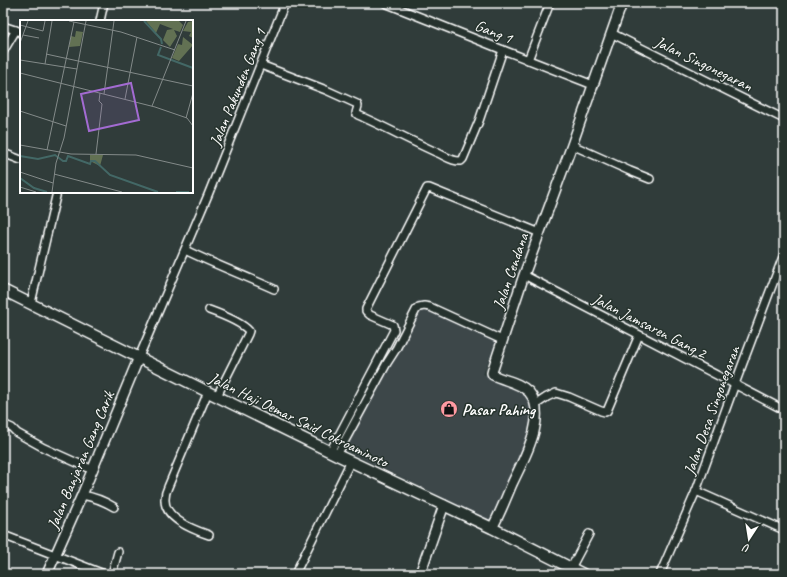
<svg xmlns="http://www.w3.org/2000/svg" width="787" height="577" viewBox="0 0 787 577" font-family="Caveat,sans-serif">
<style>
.built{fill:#3c474a}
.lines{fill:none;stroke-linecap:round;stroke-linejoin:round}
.minor-casing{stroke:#fff;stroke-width:10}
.tertiary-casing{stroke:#fff;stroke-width:12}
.secondary-casing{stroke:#fff;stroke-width:13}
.minor{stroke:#26332d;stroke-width:7}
.tertiary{stroke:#26332d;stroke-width:9}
.secondary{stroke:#26332d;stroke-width:10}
.labels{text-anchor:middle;stroke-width:3;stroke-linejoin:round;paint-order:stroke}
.street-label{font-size:16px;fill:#fff;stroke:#26332d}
.poi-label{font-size:16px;font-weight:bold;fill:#fff;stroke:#26332d;text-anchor:start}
.inset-river{fill:none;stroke:#436866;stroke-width:2}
.inset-road{fill:none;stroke:#838a89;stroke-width:1}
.view{fill:#a36bd2;fill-opacity:0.15;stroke:#a36bd2;stroke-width:2}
.inset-edge{fill:none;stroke:#fff;stroke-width:2}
</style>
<rect width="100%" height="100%" fill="#303c3a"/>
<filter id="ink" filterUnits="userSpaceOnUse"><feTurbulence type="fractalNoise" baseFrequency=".025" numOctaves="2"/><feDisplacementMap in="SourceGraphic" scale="8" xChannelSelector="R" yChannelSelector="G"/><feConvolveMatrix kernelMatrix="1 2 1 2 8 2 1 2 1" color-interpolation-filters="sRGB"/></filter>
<g filter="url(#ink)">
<!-- built -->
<polygon class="built" points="418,300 498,337 483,374 520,389 527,397 531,404 535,414 528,440 492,522 344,449"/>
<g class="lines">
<!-- minor casing -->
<g class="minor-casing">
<g id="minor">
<polyline points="385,3 503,50 593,85"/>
<polyline points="100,21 104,3"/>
<polyline points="3,26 21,32"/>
<polyline points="611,33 784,119"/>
<polyline points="3,52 16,30"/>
<polyline points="528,60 550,3"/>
<path d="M261,65L326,90L357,104L358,106L356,113L358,115C385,127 411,141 438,153C445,156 453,162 461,161L463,159L479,121L503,50"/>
<polyline points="572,145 630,171 650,179"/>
<polyline points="3,153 21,160"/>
<path d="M185,250C214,264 245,276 274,289"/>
<polyline points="524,275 784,410"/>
<polyline points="31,303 57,192"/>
<path d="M209,310C220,314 242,323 249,331L248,334L217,396"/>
<polyline points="139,357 208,195 285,3"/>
<path d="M208,392L168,487C166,491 165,495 165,499C164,519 194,530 209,535"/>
<polyline points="535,405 547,397 556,393 569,397 601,411 605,412 607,411 639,335"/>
<polyline points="3,424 12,428 17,433 44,448 93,470"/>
<polyline points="330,452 392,334 394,330 393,325 370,315 366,311 366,309 427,188 429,188 540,233"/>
<polyline points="337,455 387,363 396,349 416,310 419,307 424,306 430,307 502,340"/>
<polyline points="696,491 784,530"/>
<path d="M82,495C94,497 104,501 114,507"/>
<polyline points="3,535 104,574"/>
<polyline points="571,568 589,534"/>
<polyline points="112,574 118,552"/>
<polyline points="295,574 351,461"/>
<polyline points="660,574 696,491 735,384 784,254"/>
</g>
</g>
<!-- tertiary casing -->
<g class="tertiary-casing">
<g id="tertiary">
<path d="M492,528C500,514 506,498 512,484C523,460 549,416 529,392C519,382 505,381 493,375L492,373L493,369L524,275L572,145L622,3"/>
<polyline points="47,574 82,495 139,357"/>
<polyline points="420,574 444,505"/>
</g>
</g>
<!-- secondary casing -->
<g class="secondary-casing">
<polyline id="secondary" points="3,290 208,392 337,455 492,528 583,574"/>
</g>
<!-- minor -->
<use href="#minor" class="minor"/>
<!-- tertiary -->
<use href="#tertiary" class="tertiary"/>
<!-- secondary -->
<use href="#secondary" class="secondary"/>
</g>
</g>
<!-- icons -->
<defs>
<g id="shop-disc" transform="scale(0.9)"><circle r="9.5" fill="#ff9aa2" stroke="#26332d"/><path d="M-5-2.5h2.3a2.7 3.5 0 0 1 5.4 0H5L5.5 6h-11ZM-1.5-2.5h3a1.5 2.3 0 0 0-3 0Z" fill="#111"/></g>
</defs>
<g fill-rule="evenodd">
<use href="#shop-disc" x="449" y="409"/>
</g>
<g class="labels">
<!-- street labels -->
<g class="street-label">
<text transform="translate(494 31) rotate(22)" y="6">Gang 1</text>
<text transform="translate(704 63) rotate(26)" y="6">Jalan Singonegaran</text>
<text transform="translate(237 87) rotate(-68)" y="6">Jalan Pakunden Gang 1</text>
<text transform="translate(510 271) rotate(-71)" y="6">Jalan Cendana</text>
<text transform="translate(650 325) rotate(27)" y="6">Jalan Jamsaren Gang 2</text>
<text transform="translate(711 410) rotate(-70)" y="6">Jalan Desa Singonegaran</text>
<text transform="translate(299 419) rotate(26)" y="6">Jalan Haji Oemar Said Cokroaminoto</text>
<text transform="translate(80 460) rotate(-67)" y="6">Jalan Banjaran Gang Carik</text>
</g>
<!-- poi labels -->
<g class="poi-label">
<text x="462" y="415">Pasar Pahing</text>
</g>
</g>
<!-- overview -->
<g transform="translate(20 20)">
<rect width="173" height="173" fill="#303c3a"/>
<path d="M126,1H159L163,5L160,12L154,10L157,16L150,27L143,20L147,10L153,9L140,4L136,13ZM173,1V18L169,16L171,12L163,11L168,2ZM56,11L63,12L60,26L49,27L51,16L55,17ZM163,17L173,25L159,41L152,38L158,24L162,25ZM70,135H83L80,146L70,141Z" fill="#627153"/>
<path class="inset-river" d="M124,1L141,19L142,24M141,27L138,35L173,48M0,136L18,139L35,135L43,141H46L48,136L70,144L71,141H75L90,155L138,172M0,158L14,168L27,172M156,172H169"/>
<path class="inset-road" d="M49,1L101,12L155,30M0,5L23,11L25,1M3,15L19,18M0,23L8,1M26,34L173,66M0,40L57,49M25,44L32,1M0,53L135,87L167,98L173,106M84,74L94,1M105,79L117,17M132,86L166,1M0,91L46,106M166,98L173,73M0,125L51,134L116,135L173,148M27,130L54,2M76,134L82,84L79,81L80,73M0,152L33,163M34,154L102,172M0,167L16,172M32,172L36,143L44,118L66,1"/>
<path class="view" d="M111,63L119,100L69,111L61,74Z"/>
<rect width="173" height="173" class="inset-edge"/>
</g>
<!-- margin -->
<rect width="787" height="577" fill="none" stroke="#26332d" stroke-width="16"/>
<rect x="8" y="8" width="771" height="561" fill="none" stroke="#fff" stroke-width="1.5" filter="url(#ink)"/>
<!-- north arrow -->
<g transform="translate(749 539) rotate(192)" stroke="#26332d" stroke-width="3" paint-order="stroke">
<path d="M0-3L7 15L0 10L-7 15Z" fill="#ffffff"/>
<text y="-6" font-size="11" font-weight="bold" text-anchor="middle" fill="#ffffff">U</text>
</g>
</svg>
